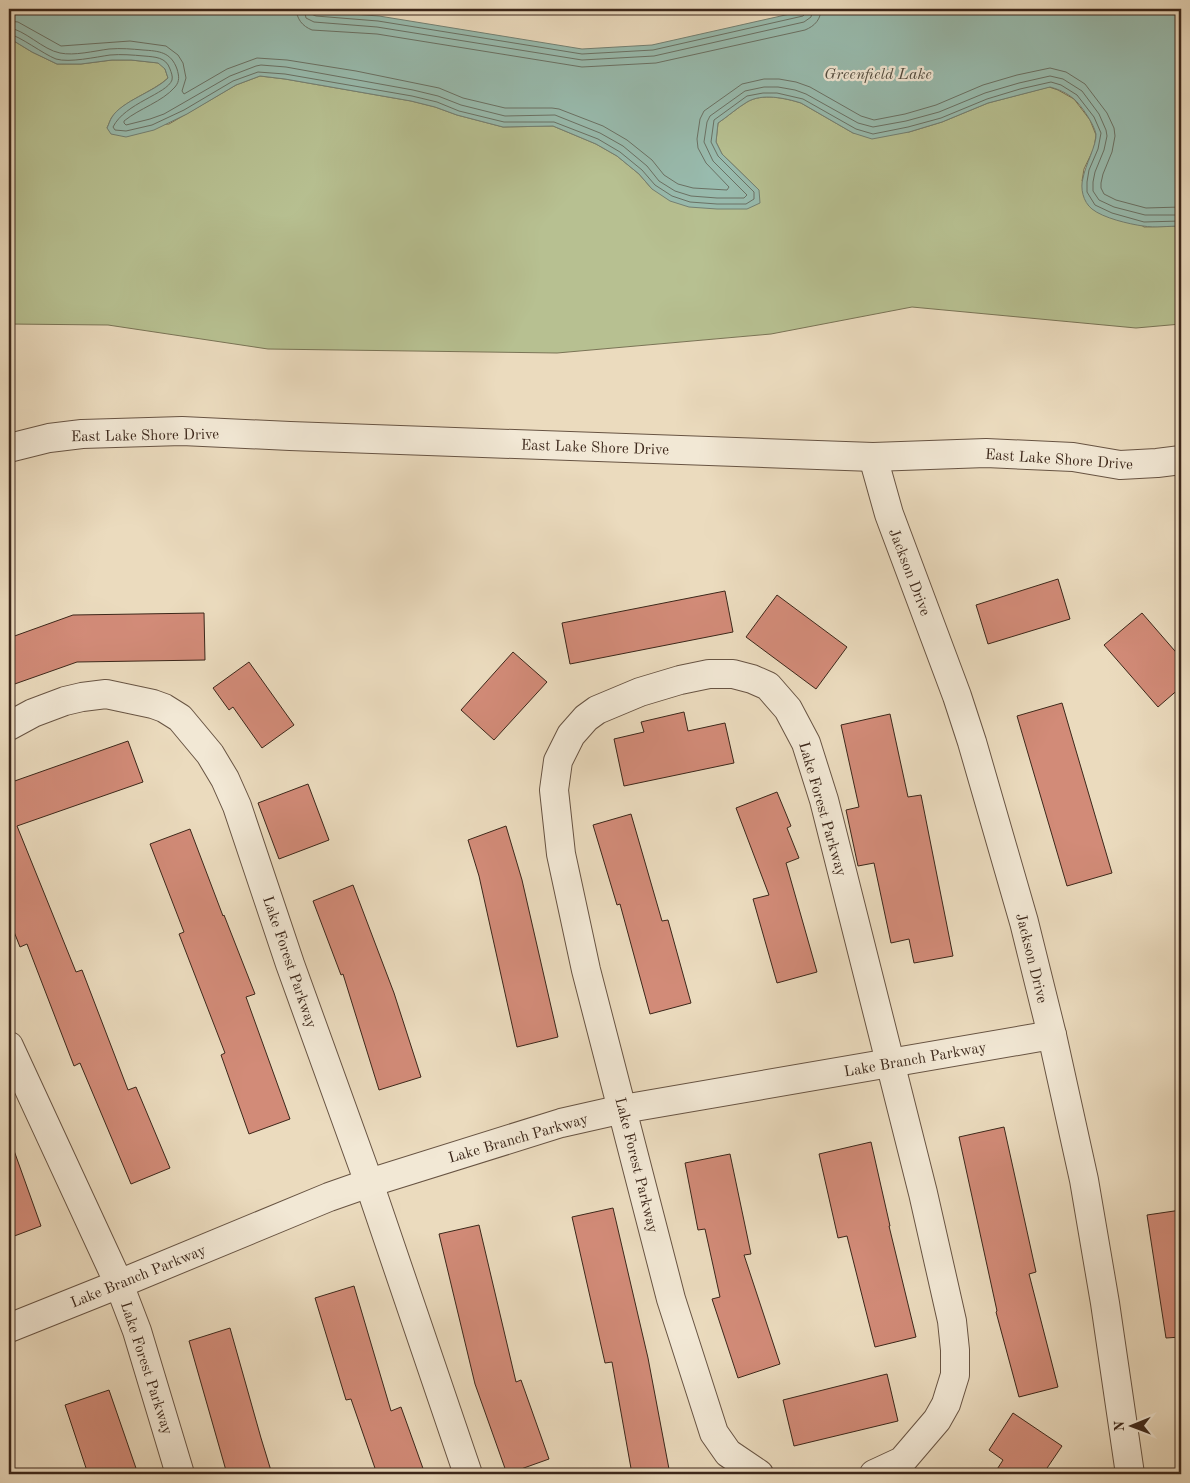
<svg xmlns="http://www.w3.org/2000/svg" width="1190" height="1483" viewBox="0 0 1190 1483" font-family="'Old Standard TT',serif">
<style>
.green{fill:#b7c091;stroke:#7a7456}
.water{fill:#98bbae;stroke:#738073}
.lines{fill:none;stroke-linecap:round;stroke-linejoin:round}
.shore{stroke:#6a7164;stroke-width:1}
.building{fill:#d28b78;stroke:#3c271a}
.minor-casing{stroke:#685443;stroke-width:30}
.minor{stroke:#f2e8d5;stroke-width:28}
.labels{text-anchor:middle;stroke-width:4.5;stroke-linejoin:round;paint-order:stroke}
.street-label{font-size:15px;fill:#3c271a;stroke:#f2e8d5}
.water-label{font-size:16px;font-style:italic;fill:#534c3f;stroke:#f2e8d5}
</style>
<rect width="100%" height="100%" fill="#ebdbbe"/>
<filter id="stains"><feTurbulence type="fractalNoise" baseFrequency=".004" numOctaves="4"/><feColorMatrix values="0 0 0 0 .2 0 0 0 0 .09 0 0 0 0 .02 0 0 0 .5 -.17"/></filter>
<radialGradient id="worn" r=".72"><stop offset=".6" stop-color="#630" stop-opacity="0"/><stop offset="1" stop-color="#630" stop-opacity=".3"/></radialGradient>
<!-- green -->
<path class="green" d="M9,38L32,52L57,64H81L112,60H131L159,63L165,69L168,78C153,92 123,101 112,117C110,120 109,124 107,128L169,124L236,85L260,76L285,79L411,101L435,107L457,115L503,127L553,126L596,144L617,156L639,174L652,189L759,190L722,154L716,142L718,123C727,117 737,108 747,102C762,93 785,98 801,103L853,133L909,132L942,122L988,103L1049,87L1058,90L1074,99L1090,120L1096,135L1094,148L1084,169L1082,181L1144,227L1181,226V324L1136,328L912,307L771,334L557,353L268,349L108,325L9,324Z"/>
<!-- water -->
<path class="water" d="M9,9H281L379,16L582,49L652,45L812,9H1181V226C1169,226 1155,228 1143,226C1129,224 1103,218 1092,209C1083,202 1080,188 1083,178C1085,166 1097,144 1096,134C1094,124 1081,105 1074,99C1067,93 1058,89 1050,87L988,103L942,122L909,132L872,139L853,133L801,103C785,98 762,93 747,102C737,108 727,117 718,123L716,142L722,154L759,190L760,203L747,209H717L689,207L670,201L652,189L639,174L617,156L596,144L553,126L503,127L457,115L435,107L411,101L285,79L260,76L236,85L187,114L154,130L126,137L111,134L107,128C109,124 110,120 112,117C122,101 154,92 168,78L165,69L158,63L131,60H112L81,64H57L32,52L9,38Z"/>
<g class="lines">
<!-- shore -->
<g class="shore">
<path d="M296,9C297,19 302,26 312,30L377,34L582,67L656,63L805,30C815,26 821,19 821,9"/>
<polyline points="304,9 306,18 314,22 377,27 582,60 654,56 804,22 811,17 813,9"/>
<polyline points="310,9 311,14 316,16 378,21 582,54 653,50 803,16 806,13 807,9"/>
<polyline points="9,21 18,22 61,46 130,41 166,46 178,55 183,63 186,78 182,91 184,94 227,69 257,58 287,60 356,71 439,88 463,98 505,108 552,108 559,109 603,126 627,140 652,160 664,175 678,184 693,188 727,190 729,187 706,163 698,148 697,139 700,119 704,111 742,84 764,79 779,79 796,82 810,87 861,116 874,120 905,114 936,105 983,85 1017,75 1050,68 1066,72 1085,84 1107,113 1114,128 1115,136 1112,152 1103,174 1101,183 1101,188 1104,194 1116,200 1146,208 1181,207"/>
<path d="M9,28C24,29 43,50 60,53C74,56 94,51 109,49C121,48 132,49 143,50C159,51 171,52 177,69C179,76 180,81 175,87C162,102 140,108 124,121V123L126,125L150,119L164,114L230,76L256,66L261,65L286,67L413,90L438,96L461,105L505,116L555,115L600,133L623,146L647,166L659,181L675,191L691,196L717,198H744L747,195L713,161L704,142L707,122L710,116L745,91L764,87H778L795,90L806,94L858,123L873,127L906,121L939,112L985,93L1019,83L1050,76L1063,79L1082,91L1099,114L1106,130L1107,136L1104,150L1095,172L1093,182V191L1099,200L1114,207L1145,215H1181"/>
<path d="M9,34C20,36 43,54 56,59C69,63 96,57 110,55C121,54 133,55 144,56C155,57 166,57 170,69C171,72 173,76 172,80C167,94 125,103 113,127L115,130L126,131L152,125L184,110L233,81L258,72L285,74L412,96L437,102L459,111L504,122H554L598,139L620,152L642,170L655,185L672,196L690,202L717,204H746L754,199V192L718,156L711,142L714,120L747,96L763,93H777L803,99L856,129L873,134L908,127L941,118L987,99L1020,89L1051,82L1061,85L1077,95L1094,117L1101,133L1098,149L1089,170L1087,182V192L1095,205L1112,213L1144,222L1181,221"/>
</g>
</g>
<!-- building -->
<g class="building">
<polygon points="1058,579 1070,619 988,644 976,605"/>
<polygon points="725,591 733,632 570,664 562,623"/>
<polygon points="777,595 847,647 816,689 746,637"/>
<polygon points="204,613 205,660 77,662 9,686 9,638 73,615"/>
<polygon points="1142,613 1181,658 1181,687 1158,707 1104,645"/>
<polygon points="513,652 547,682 494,740 461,710"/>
<polygon points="249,662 294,725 262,748 233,707 229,710 213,688"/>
<polygon points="1062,703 1112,873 1067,886 1017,716"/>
<polygon points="684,712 688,731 725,723 734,763 624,786 614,739 644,732 641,722"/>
<polygon points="890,714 908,797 921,795 953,956 914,963 909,939 891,943 874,863 858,866 846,810 859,807 841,725"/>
<polygon points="128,741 143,782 17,826 76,972 82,970 128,1090 136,1087 170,1168 131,1184 80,1063 74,1066 27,944 20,947 9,919 9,783"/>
<polygon points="308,784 329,840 279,859 258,803"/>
<polygon points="777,792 791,826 787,828 799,858 786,863 817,972 777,983 753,899 769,895 736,808"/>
<polygon points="631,814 662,921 668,920 691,1003 650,1014 620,904 617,905 593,825"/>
<polygon points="506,826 522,880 558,1037 517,1047 479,876 468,840"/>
<polygon points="190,829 223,916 224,915 255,994 246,997 290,1119 249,1134 221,1055 225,1053 179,934 184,932 150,844"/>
<polygon points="353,885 394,993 421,1077 379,1090 343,974 341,975 313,901"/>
<polygon points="1004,1127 1036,1272 1029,1274 1058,1387 1019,1397 996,1312 997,1311 959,1137"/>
<polygon points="871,1142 890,1226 889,1226 916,1337 875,1347 847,1236 838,1238 819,1154"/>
<polygon points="12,1145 41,1226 9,1238 9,1146"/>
<polygon points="730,1154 751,1254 744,1255 780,1364 738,1378 712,1299 720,1297 705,1229 698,1230 685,1163"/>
<polygon points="613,1208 648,1358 669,1469 639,1474 632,1474 612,1362 605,1363 572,1217"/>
<polygon points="1181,1210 1181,1337 1166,1338 1147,1215"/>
<polygon points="479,1225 516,1382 521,1380 549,1459 507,1474 475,1384 439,1234"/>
<polygon points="354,1286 391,1411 401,1407 425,1474 377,1474 351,1399 346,1400 315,1298"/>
<polygon points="230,1328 261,1438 272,1474 227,1474 189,1341"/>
<polygon points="887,1374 898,1421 794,1446 783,1400"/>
<polygon points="109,1390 138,1474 88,1474 65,1405"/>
<polygon points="1013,1413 1062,1446 1043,1474 994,1474 1003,1460 989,1450"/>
</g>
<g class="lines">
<!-- minor casing -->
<g class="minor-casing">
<g id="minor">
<polyline points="9,448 49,438 82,434 182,431 290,436 873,457 986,453 1073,457 1120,465 1157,463 1181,460"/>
<polyline points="873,457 889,514 957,696 972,742 1024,922 1052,1035 1084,1180 1105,1303 1130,1474"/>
<polyline points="9,726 33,713 65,701 82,697 106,694 153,704 164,708 180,718 210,754 225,779 237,806 290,964 369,1183 468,1474"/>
<polyline points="9,1046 119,1284 137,1331 180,1474"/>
<polyline points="9,1328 119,1284 329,1197 369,1183 561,1123 623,1109 1052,1035"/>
<polyline points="759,1474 728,1453 714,1433 671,1299 586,970 561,854 554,790 558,761 571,735 586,718 597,710 640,692 680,680 709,674 733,674 752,679 768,686 788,709 806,743 824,800 923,1193 952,1321 955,1350 955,1375 946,1404 937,1420 902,1461 874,1474"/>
</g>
</g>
<!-- minor -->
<use href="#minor" class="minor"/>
</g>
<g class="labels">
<!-- street labels -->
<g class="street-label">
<text transform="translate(145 435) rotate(-1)" y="5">East Lake Shore Drive</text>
<text transform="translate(595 447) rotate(2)" y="5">East Lake Shore Drive</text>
<text transform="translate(1059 459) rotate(4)" y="5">East Lake Shore Drive</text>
<text transform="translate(910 572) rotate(69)" y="5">Jackson Drive</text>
<text transform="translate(823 809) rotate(74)" y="5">Lake Forest Parkway</text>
<text transform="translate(1032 958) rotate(76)" y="5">Jackson Drive</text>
<text transform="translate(290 962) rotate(71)" y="5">Lake Forest Parkway</text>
<text transform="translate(915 1059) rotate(-10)" y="5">Lake Branch Parkway</text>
<text transform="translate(518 1138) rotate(-16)" y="5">Lake Branch Parkway</text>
<text transform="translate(637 1165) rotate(76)" y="5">Lake Forest Parkway</text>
<text transform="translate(138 1276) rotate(-22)" y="5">Lake Branch Parkway</text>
<text transform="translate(147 1368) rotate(72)" y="5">Lake Forest Parkway</text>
</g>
<!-- water labels -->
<g class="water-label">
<text x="878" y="79">Greenfield Lake</text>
</g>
</g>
<!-- margin -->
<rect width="1190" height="1483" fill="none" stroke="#ebdbbe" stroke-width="30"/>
<rect x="10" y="10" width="1170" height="1463" fill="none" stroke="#3c271a" stroke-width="2.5"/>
<rect x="15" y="15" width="1160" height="1453" fill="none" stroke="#3c271a"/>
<!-- north arrow -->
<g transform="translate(1132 1426) rotate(269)" stroke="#f2e8d5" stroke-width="4" paint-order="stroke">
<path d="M0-4L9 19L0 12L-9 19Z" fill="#3c271a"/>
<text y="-8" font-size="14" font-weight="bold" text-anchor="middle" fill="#3c271a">N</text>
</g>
<rect width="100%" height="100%" filter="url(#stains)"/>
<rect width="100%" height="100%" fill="url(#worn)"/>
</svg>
